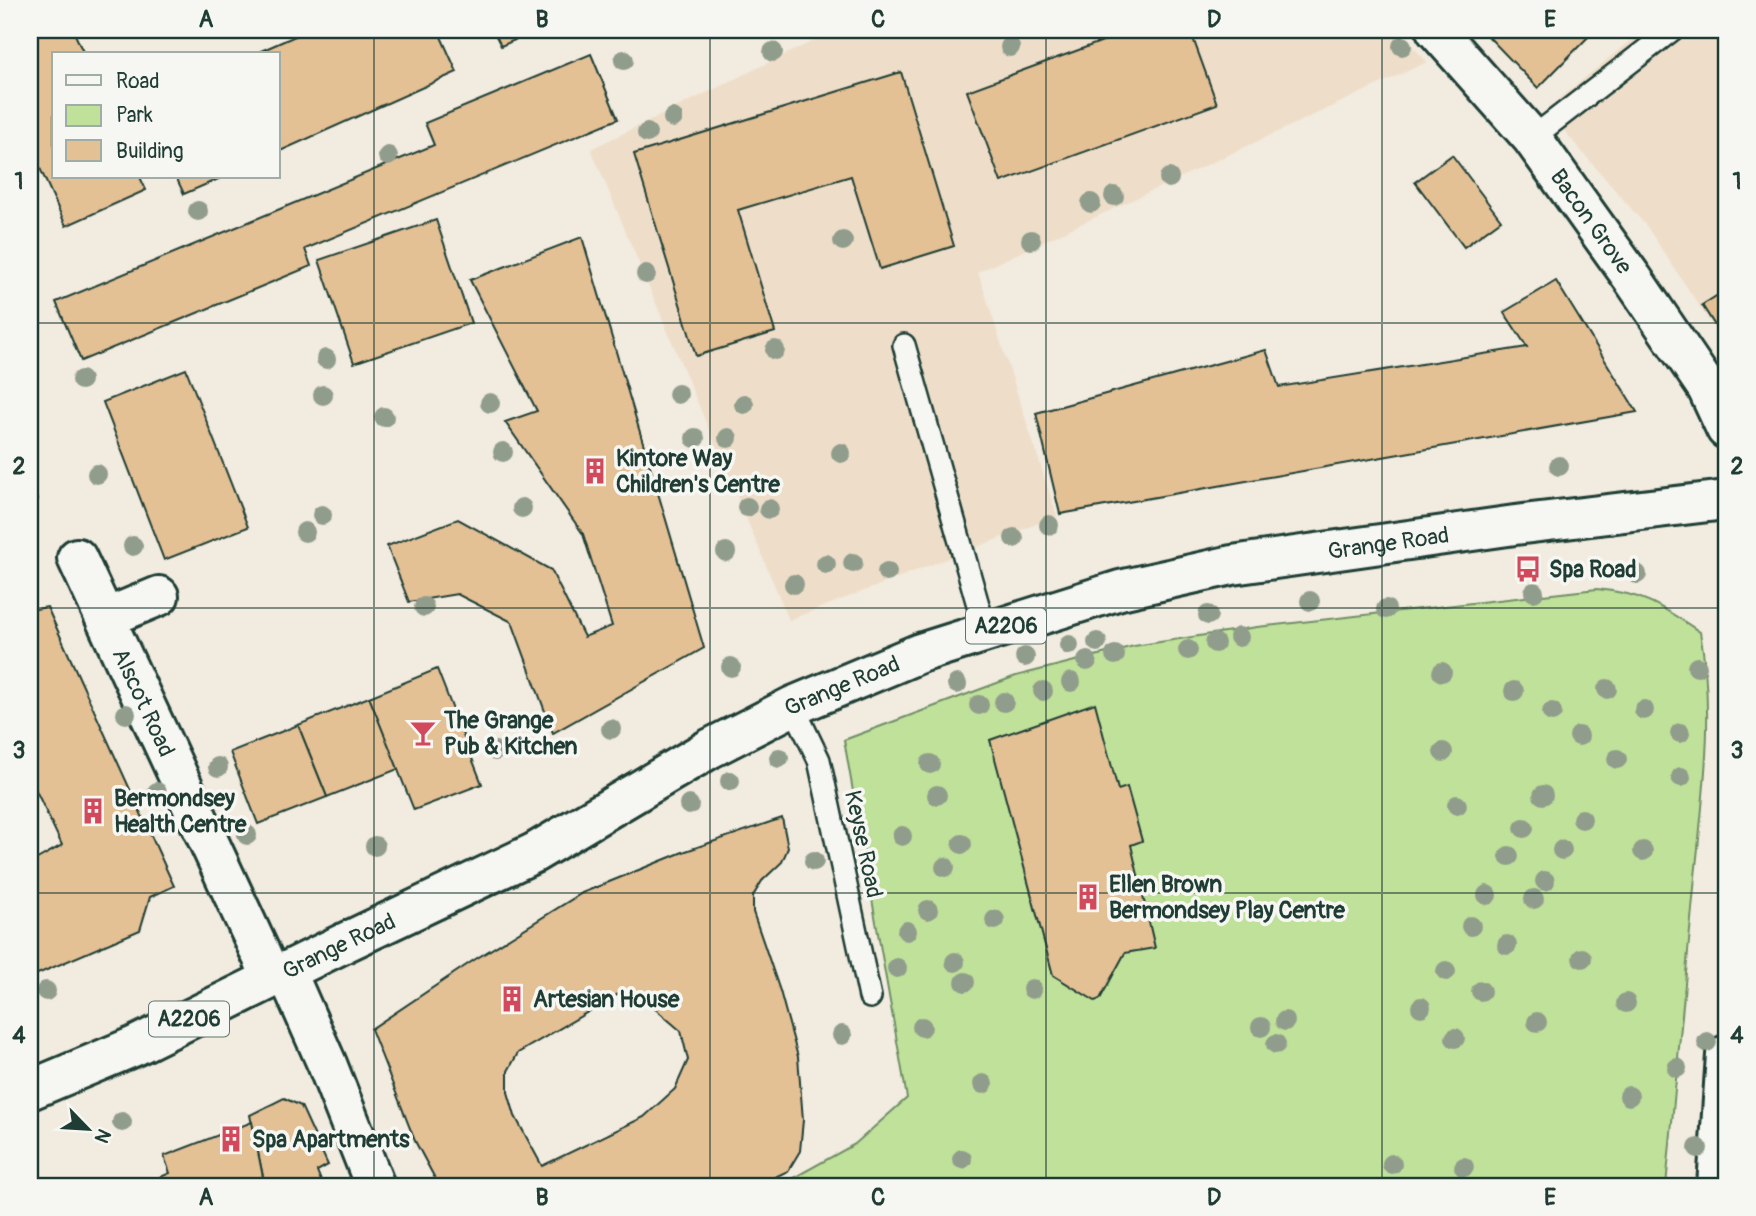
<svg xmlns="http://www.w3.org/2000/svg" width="1756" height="1216" viewBox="0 0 1756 1216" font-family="Pangolin,sans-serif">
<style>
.built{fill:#eedec9}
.green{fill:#c0e19a;stroke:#708f67;stroke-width:2}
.building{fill:#e4c095;stroke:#1f3d34;stroke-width:2;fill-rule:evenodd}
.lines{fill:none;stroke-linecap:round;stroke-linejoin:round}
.service-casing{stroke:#1f3d34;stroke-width:26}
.minor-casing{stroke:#1f3d34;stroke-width:44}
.primary-casing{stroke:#1f3d34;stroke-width:44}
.service{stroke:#f6f6f2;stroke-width:21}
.minor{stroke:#f6f6f2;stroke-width:38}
.primary{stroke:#f6f6f2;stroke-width:38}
.tree{fill:#909d8c}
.grid{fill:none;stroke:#1f3d34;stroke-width:2;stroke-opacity:0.55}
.labels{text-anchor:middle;stroke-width:7;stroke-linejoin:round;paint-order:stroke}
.shield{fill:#f6f6f2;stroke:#60746d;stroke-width:2}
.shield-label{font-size:21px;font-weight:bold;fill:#1f3d34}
.street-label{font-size:23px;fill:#1f3d34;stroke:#f6f6f2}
.poi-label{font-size:23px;font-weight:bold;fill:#1f3d34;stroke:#f6f6f2;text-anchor:start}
.neatline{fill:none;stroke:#1f3d34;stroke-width:2.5}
.grid-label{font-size:23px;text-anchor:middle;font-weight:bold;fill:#1f3d34}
</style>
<rect width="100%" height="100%" fill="#f2ebdf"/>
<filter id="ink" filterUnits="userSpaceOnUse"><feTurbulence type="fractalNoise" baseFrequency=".0143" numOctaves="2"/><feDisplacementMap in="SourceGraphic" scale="14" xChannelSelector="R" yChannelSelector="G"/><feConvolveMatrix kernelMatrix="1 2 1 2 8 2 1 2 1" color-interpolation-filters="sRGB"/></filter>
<g filter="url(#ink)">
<!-- built -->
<g class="built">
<polygon points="836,30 1398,30 1427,62 978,272 1057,516 789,620 591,149"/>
<polygon points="1643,30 1726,30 1726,346 1647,227 1546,110"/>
</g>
<!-- green -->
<path class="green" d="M1597,589C1646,594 1661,606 1700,632C1715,712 1703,797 1695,877C1685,980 1675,1083 1666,1186H779L855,1144L907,1098L844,740L1016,676L1134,646L1257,627Z"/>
<!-- building -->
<g class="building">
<polygon points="30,30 73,30 84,54 54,54 54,177 140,177 146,190 66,226 30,146"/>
<polygon points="309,30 438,30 457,72 278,152 278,54 254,54"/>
<polygon points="493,30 538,30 501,46"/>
<polygon points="1133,30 1190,30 1217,104 1001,182 967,91"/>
<polygon points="1486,30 1595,30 1538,88 1484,32"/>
<polygon points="591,54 618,119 305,249 311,266 81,361 56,302 434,145 425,123"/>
<polygon points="901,72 954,246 880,269 851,176 738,210 775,332 696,356 634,154"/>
<polygon points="1452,155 1501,220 1464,247 1415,182"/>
<polygon points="176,177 223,177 184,194"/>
<polygon points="436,220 471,323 354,363 319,260"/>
<polygon points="582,237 704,648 553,733 512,622 457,594 409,602 387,546 458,519 551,570 584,637 612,626 583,534 505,422 537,411 470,280"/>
<polygon points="1726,276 1726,343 1702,305 1724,291 1720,280"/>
<polygon points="1556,281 1637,412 1060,514 1036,413 1266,350 1279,387 1527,347 1504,312"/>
<polygon points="186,369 248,527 164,560 103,402"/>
<polygon points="30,479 37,500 30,502"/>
<polygon points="47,607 174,886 150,897 140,930 33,976 30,975 30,863 62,845 30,778 30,610"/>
<polygon points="437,669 482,784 414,810 369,697"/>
<polygon points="369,697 398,769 327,797 298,725"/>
<polygon points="1095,703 1118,790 1127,787 1142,841 1131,845 1155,948 1125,953 1100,999 1095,1001 1053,975 990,740"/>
<polygon points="298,725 327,797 258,824 230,752"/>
<path d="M782,818L788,848L782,862L762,881L753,896V912L780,991L798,1057L803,1120L800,1151L788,1171L756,1186H439L415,1141L371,1029L474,960L582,893L683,852ZM622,992L653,1007L681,1031L688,1060L675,1089L644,1117L542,1166L515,1116L508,1092V1071L518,1053Z"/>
<polygon points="284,1098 301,1106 328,1165 317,1171 323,1186 265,1186 250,1115"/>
<polygon points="252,1122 263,1177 250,1182 251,1186 148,1186 147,1183 170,1173 164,1156"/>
</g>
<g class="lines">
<!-- service casing -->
<g class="service-casing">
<g id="service">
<polyline points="1532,138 1672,30"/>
<polyline points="904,345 986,633"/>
<polyline points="793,706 819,760 870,997"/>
</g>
</g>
<!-- minor casing -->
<g class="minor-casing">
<g id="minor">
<path id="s1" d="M1436,30L1532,138L1633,279L1707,388L1726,429"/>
<path id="s2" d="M77,558L272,978"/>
<polyline points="106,618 159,596"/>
<polyline points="286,971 327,1064 375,1186"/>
<polyline points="1717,1186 1726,1055"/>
</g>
</g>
<!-- primary casing -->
<g class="primary-casing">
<g id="primary">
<path id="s3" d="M30,1090L135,1046L346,942L534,853L709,749L793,706L920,653L1120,590L1232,565L1515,525L1726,500"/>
</g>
</g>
<!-- service -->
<use href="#service" class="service"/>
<!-- minor -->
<use href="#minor" class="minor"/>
<!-- primary -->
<use href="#primary" class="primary"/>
</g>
<!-- trees -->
<g class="tree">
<circle cx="1402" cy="46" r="10"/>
<circle cx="1010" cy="47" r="10"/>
<circle cx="773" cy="52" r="10"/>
<circle cx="624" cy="60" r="10"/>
<circle cx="673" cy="118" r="10"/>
<circle cx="647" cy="133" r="10"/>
<circle cx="388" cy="156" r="10"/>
<circle cx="1169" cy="178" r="10"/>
<circle cx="1114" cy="196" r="10"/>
<circle cx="1091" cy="203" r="10"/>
<circle cx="198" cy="211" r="10"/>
<circle cx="1031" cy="240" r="10"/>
<circle cx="843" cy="241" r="10"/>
<circle cx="646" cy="274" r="10"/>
<circle cx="775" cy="350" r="10"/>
<circle cx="326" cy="359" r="10"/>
<circle cx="81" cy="380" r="10"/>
<circle cx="678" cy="394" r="10"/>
<circle cx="323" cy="395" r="10"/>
<circle cx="490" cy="403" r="10"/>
<circle cx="744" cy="404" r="10"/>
<circle cx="384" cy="417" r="10"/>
<circle cx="695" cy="438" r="10"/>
<circle cx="728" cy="438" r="10"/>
<circle cx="503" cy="452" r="10"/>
<circle cx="841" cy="453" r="10"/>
<circle cx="1559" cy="466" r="10"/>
<circle cx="97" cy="474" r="10"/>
<circle cx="747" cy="507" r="10"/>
<circle cx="522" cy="508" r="10"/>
<circle cx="769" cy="509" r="10"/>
<circle cx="322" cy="515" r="10"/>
<circle cx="1049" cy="525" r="10"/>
<circle cx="305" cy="532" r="10"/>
<circle cx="1014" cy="538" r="10"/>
<circle cx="133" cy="546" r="10"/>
<circle cx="726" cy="552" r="10"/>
<circle cx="853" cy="563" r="10"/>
<circle cx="826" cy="564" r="10"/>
<circle cx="887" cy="572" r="10"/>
<circle cx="1637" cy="574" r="10"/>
<circle cx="794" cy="584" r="10"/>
<circle cx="1534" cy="592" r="10"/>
<circle cx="1310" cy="601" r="10"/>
<circle cx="424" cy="607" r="10"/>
<circle cx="1386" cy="609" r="10"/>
<circle cx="1208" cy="615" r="10"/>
<circle cx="1239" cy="637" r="10"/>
<circle cx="1097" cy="642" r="10"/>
<circle cx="1215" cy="643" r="10"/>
<circle cx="1069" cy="645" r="10"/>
<circle cx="1188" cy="650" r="10"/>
<circle cx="1115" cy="655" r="10"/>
<circle cx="1025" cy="657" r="10"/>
<circle cx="1087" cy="661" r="10"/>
<circle cx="731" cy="667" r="10"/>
<circle cx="1697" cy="667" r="10"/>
<circle cx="1442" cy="672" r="10"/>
<circle cx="1071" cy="682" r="10"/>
<circle cx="957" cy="684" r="10"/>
<circle cx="1607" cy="689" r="10"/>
<circle cx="1043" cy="691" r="10"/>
<circle cx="1514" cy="691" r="10"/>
<circle cx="1004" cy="702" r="10"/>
<circle cx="979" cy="705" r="10"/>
<circle cx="1644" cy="710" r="10"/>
<circle cx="1552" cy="712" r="10"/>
<circle cx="126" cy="714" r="10"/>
<circle cx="611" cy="729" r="10"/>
<circle cx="1680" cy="733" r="10"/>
<circle cx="1579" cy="736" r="10"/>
<circle cx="495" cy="751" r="10"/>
<circle cx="1443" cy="752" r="10"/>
<circle cx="779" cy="758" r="10"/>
<circle cx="1617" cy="759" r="10"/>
<circle cx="930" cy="764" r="10"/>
<circle cx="218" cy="767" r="10"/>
<circle cx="1681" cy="777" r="10"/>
<circle cx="730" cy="781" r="10"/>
<circle cx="157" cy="792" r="10"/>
<circle cx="937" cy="795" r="10"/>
<circle cx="1543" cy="795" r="10"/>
<circle cx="689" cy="805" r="10"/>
<circle cx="1457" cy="805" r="10"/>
<circle cx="1582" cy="819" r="10"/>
<circle cx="1524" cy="828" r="10"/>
<circle cx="247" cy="835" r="10"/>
<circle cx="902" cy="836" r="10"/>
<circle cx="962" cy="844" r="10"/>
<circle cx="375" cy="846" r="10"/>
<circle cx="1562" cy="850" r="10"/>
<circle cx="1643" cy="851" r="10"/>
<circle cx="1509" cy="856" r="10"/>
<circle cx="814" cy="861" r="10"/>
<circle cx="945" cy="867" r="10"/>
<circle cx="1545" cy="881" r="10"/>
<circle cx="1487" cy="895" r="10"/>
<circle cx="1534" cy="899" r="10"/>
<circle cx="928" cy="910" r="10"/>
<circle cx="995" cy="920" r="10"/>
<circle cx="1471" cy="926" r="10"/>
<circle cx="907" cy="931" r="10"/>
<circle cx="1507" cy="945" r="10"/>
<circle cx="1582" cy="958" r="10"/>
<circle cx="955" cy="962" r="10"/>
<circle cx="897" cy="968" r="10"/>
<circle cx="1446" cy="971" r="10"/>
<circle cx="965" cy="982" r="10"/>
<circle cx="1032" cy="989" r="10"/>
<circle cx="46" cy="991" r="10"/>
<circle cx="1481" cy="991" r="10"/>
<circle cx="1626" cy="1003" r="10"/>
<circle cx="1421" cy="1007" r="10"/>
<circle cx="1285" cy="1021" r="10"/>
<circle cx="1537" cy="1022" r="10"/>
<circle cx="922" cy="1027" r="10"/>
<circle cx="1261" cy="1027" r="10"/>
<circle cx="842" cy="1035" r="10"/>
<circle cx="1455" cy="1038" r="10"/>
<circle cx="1707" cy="1042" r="10"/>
<circle cx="1276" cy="1044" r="10"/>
<circle cx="1677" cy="1068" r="10"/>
<circle cx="983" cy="1084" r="10"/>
<circle cx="1629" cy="1096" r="10"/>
<circle cx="122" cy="1122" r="10"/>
<circle cx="1698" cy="1148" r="10"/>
<circle cx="962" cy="1159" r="10"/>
<circle cx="1392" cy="1164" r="10"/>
<circle cx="1464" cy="1167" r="10"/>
</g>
</g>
<!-- grid -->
<path class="grid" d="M374,30V1186M710,30V1186M1046,30V1186M1382,30V1186M30,323H1726M30,608H1726M30,893H1726"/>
<!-- icons -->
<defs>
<g id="building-bare" transform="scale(2.1)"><path d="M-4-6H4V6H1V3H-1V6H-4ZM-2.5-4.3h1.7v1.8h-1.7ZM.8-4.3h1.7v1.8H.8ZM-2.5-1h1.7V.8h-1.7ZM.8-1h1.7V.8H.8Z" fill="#d1495b" stroke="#f6f6f2" stroke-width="2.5" paint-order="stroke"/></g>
<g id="bus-bare" transform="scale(2.1)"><path d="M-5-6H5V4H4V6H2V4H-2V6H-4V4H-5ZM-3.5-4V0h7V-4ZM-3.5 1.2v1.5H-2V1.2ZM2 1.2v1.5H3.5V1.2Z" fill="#d1495b" stroke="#f6f6f2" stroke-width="2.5" paint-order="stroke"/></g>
<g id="bar-bare" transform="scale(2.1)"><path d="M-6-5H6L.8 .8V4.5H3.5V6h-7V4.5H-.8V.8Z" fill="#d1495b" stroke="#f6f6f2" stroke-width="2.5" paint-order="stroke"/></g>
</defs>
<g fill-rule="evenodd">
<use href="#building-bare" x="595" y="471"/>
<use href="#bus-bare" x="1528" y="569"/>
<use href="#bar-bare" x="423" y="733"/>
<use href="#building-bare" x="93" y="811"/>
<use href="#building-bare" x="1088" y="897"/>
<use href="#building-bare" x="512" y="999"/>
<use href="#building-bare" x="231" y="1139"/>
</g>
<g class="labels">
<!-- shield labels -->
<g class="shield">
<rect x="966" y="608.5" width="80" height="35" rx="5"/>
<rect x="149" y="1001.5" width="80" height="35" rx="5"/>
</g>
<g class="shield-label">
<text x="1006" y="633">A2206</text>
<text x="189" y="1026">A2206</text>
</g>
<!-- street labels -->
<g class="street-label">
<text dy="8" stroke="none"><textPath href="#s1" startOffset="247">Bacon Grove</textPath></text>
<text dy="8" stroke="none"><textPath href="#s3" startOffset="1475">Grange Road</textPath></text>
<text dy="8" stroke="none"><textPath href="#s3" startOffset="908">Grange Road</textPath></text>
<text dy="8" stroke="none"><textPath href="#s2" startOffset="159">Alscot Road</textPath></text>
<text transform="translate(864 844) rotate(78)" y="8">Keyse Road</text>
<text dy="8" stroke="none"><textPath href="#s3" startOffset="341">Grange Road</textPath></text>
</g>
<!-- poi labels -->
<g class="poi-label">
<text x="616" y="466">Kintore Way<tspan x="616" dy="26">Children's Centre</tspan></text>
<text x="1549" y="577">Spa Road</text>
<text x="444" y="728">The Grange<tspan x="444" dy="26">Pub &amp; Kitchen</tspan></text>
<text x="114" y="806">Bermondsey<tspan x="114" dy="26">Health Centre</tspan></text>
<text x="1109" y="892">Ellen Brown<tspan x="1109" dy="26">Bermondsey Play Centre</tspan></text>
<text x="533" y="1007">Artesian House</text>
<text x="252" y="1147">Spa Apartments</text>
</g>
</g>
<!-- margin -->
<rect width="1756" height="1216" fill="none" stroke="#f6f6f2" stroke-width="77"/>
<!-- legend -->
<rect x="52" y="52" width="228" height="126" fill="#f6f6f2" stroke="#a0aca6" stroke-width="2"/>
<rect x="66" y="75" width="35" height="10" fill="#f6f6f2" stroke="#a0aca6" stroke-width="2"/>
<text x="116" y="88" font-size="21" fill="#1f3d34">Road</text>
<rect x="66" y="105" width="35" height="21" fill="#c0e19a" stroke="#a0aca6" stroke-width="2"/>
<text x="116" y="122" font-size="21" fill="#1f3d34">Park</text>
<rect x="66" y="140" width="35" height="21" fill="#e4c095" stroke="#a0aca6" stroke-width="2"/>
<text x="116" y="158" font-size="21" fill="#1f3d34">Building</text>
<!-- north arrow -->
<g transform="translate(88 1129) rotate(115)" stroke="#f6f6f2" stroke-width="5" paint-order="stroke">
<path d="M0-5L12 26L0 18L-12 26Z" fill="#1f3d34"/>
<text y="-10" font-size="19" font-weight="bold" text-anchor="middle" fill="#1f3d34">N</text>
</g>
<rect x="38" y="38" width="1680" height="1140" class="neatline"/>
<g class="grid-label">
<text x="206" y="27">A</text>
<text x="542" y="27">B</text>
<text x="878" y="27">C</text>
<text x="1214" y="27">D</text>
<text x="1550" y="27">E</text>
<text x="19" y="189">1</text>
<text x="1737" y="189">1</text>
<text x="19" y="474">2</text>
<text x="1737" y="474">2</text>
<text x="19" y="758">3</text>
<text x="1737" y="758">3</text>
<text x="19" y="1043">4</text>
<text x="1737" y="1043">4</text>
<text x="206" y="1205">A</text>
<text x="542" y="1205">B</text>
<text x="878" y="1205">C</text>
<text x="1214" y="1205">D</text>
<text x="1550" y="1205">E</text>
</g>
</svg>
